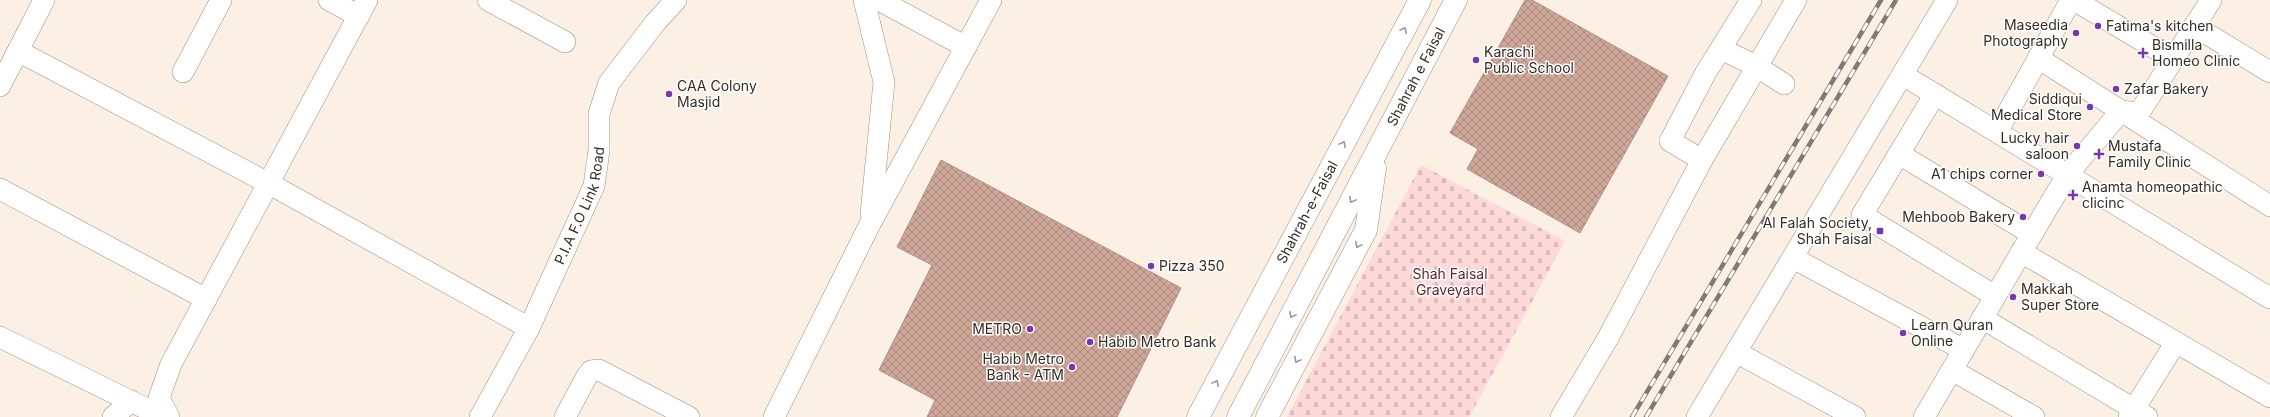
<svg xmlns="http://www.w3.org/2000/svg" width="2270" height="417" viewBox="0 0 2270 417" font-family="Inter,sans-serif">
<style>
.cemetery{fill:url(#cemetery-stones)}
.building{fill:url(#building-cross-hatch);stroke:#af9389}
.lines{fill:none;stroke-linecap:round;stroke-linejoin:round}
.minor-casing{stroke:#a28e7b;stroke-width:22}
.highway-casing{stroke:#a28e7b;stroke-width:23}
.minor{stroke:#fff;stroke-width:21}
.highway{stroke:#fff;stroke-width:22}
.rail-casing{stroke:#83796f;stroke-width:4.5}
.rail{stroke:#fff;stroke-width:3;stroke-dasharray:9;stroke-linecap:butt}
.oneway{stroke:#9a9692}
.poi-dot{fill:#7738ad;stroke:#fff;stroke-width:1.5}
.labels{text-anchor:middle;stroke-width:3;stroke-linejoin:round;paint-order:stroke}
.poi-label{font-size:14px;fill:#342c24;stroke:#fff;text-anchor:start}
.street-label{font-size:14px;fill:#342c24;stroke:#fff}
.park-label{font-size:14px;fill:#5e262b;stroke:#fff}
</style>
<defs>
<pattern id="cemetery-stones" width="16" height="16" patternUnits="userSpaceOnUse"><rect width="16" height="16" fill="#fed9d9"/><path d="M2 7V4a2 2 0 0 1 4 0v3zM10 15v-3a2 2 0 0 1 4 0v3z" fill="#dababa"/></pattern>
<pattern id="building-cross-hatch" width="8" height="8" patternUnits="userSpaceOnUse"><rect width="8" height="8" fill="#cfa798"/><path d="M0 0l8 8M0 8l8-8" fill="none" stroke="#a9887c"/></pattern>
</defs>
<rect width="100%" height="100%" fill="#fcefe3"/>
<!-- cemetery -->
<polygon class="cemetery" points="1421,165 1565,241 1469,417 1287,417"/>
<!-- building -->
<g class="building">
<polygon points="1525,0 1532,0 1668,76 1580,233 1467,169 1478,149 1450,133"/>
<polygon points="941,160 1181,288 1117,417 927,417 935,400 879,370 932,265 897,247"/>
</g>
<g class="lines">
<!-- minor casing -->
<g class="minor-casing">
<g id="minor">
<polyline points="329,0 359,16"/>
<polyline points="488,0 565,42"/>
<polyline points="864,0 884,82 871,214"/>
<polyline points="879,0 966,47"/>
<polyline points="2074,0 2173,59"/>
<polyline points="2194,26 2270,72"/>
<polyline points="1721,49 1756,66 1784,84"/>
<polyline points="18,51 268,183 529,328"/>
<polyline points="2038,58 2270,206"/>
<polyline points="183,72 221,0"/>
<polyline points="1903,75 2270,298"/>
<polyline points="0,86 44,0"/>
<polyline points="1935,94 1862,215 1995,296"/>
<polyline points="1997,132 2071,0"/>
<polyline points="1899,154 2032,234"/>
<polyline points="1702,160 1670,141 1705,74 1751,0"/>
<polyline points="0,189 206,299"/>
<polyline points="2021,252 2270,397"/>
<polyline points="1793,258 1964,350"/>
<polyline points="1982,318 2147,417"/>
<polyline points="0,337 163,417"/>
<polyline points="1736,352 1855,417"/>
<polyline points="1952,370 2034,417"/>
<polyline points="113,417 131,401"/>
<polyline points="169,417 159,398 171,364 367,0"/>
<path id="s1" d="M480,417L529,328L594,186L599,150V114L609,83L655,23L676,0"/>
<polyline points="565,417 587,376 591,371 599,370 689,417"/>
<polyline points="774,417 869,226 991,0"/>
<polyline points="1561,417 1608,338 1702,160 1796,0"/>
<polyline points="1697,417 1947,0"/>
<polyline points="1924,417 2067,175 2121,111 2139,113 2211,0"/>
<polyline points="2129,417 2176,342"/>
</g>
</g>
<!-- highway casing -->
<g class="highway-casing">
<g id="highway">
<path id="s2" d="M1198,417L1420,0"/>
<path id="s3" d="M1238,417L1456,0"/>
<polyline points="1267,417 1366,230 1375,168"/>
</g>
</g>
<!-- minor -->
<use href="#minor" class="minor"/>
<!-- highway -->
<use href="#highway" class="highway"/>
<!-- rail casing -->
<g class="rail-casing">
<g id="rail">
<polyline points="1632,417 1881,0"/>
<polyline points="1646,417 1896,0"/>
</g>
</g>
<!-- rail -->
<use href="#rail" class="rail"/>
</g>
<!-- one-way arrows -->
<defs><path id="oneway-chevron" d="M-2-3.5L2.5 0L-2 3.5" fill="none" stroke-width="1.6" stroke-linecap="round" stroke-linejoin="round"/></defs>
<g class="oneway">
<use href="#oneway-chevron" transform="translate(1404 30) rotate(-62)"/>
<use href="#oneway-chevron" transform="translate(1343 144) rotate(-62)"/>
<use href="#oneway-chevron" transform="translate(1352 200) rotate(118)"/>
<use href="#oneway-chevron" transform="translate(1358 245) rotate(118)"/>
<use href="#oneway-chevron" transform="translate(1292 315) rotate(118)"/>
<use href="#oneway-chevron" transform="translate(1297 360) rotate(118)"/>
<use href="#oneway-chevron" transform="translate(1216 383) rotate(-62)"/>
</g>
<!-- markers -->
<g class="poi-dot">
<circle cx="2098" cy="26" r="4"/>
<circle cx="2076" cy="33" r="4"/>
<path d="M2141 47h4v4h4v4h-4v4h-4v-4h-4v-4h4z"/>
<circle cx="1476" cy="60" r="4"/>
<circle cx="2116" cy="89" r="4"/>
<circle cx="669" cy="94" r="4"/>
<circle cx="2090" cy="107" r="4"/>
<circle cx="2077" cy="146" r="4"/>
<path d="M2097 148h4v4h4v4h-4v4h-4v-4h-4v-4h4z"/>
<circle cx="2041" cy="174" r="4"/>
<path d="M2071 189h4v4h4v4h-4v4h-4v-4h-4v-4h4z"/>
<circle cx="2023" cy="217" r="4"/>
<rect x="1876" y="227" width="8" height="8" rx="2"/>
<circle cx="1151" cy="266" r="4"/>
<circle cx="2013" cy="297" r="4"/>
<circle cx="1030" cy="329" r="4"/>
<circle cx="1903" cy="333" r="4"/>
<circle cx="1090" cy="342" r="4"/>
<circle cx="1072" cy="367" r="4"/>
</g>
<g class="labels">
<!-- poi labels -->
<g class="poi-label">
<text x="2068" y="30" text-anchor="end">Maseedia<tspan x="2068" dy="16">Photography</tspan></text>
<text x="2106" y="31">Fatima's kitchen</text>
<text x="2152" y="50">Bismilla<tspan x="2152" dy="16">Homeo Clinic</tspan></text>
<text x="1484" y="57">Karachi<tspan x="1484" dy="16">Public School</tspan></text>
<text x="677" y="91">CAA Colony<tspan x="677" dy="16">Masjid</tspan></text>
<text x="2124" y="94">Zafar Bakery</text>
<text x="2082" y="104" text-anchor="end">Siddiqui<tspan x="2082" dy="16">Medical Store</tspan></text>
<text x="2069" y="143" text-anchor="end">Lucky hair<tspan x="2069" dy="16">saloon</tspan></text>
<text x="2108" y="151">Mustafa<tspan x="2108" dy="16">Family Clinic</tspan></text>
<text x="2033" y="179" text-anchor="end">A1 chips corner</text>
<text x="2082" y="192">Anamta homeopathic<tspan x="2082" dy="16">clicinc</tspan></text>
<text x="2015" y="222" text-anchor="end">Mehboob Bakery</text>
<text x="1872" y="228" text-anchor="end">Al Falah Society,<tspan x="1872" dy="16">Shah Faisal</tspan></text>
<text x="1159" y="271">Pizza 350</text>
<text x="2021" y="294">Makkah<tspan x="2021" dy="16">Super Store</tspan></text>
<text x="1911" y="330">Learn Quran<tspan x="1911" dy="16">Online</tspan></text>
<text x="1022" y="334" text-anchor="end">METRO</text>
<text x="1098" y="347">Habib Metro Bank</text>
<text x="1064" y="364" text-anchor="end">Habib Metro<tspan x="1064" dy="16">Bank - ATM</tspan></text>
</g>
<!-- street labels -->
<g class="street-label">
<text dy="5" stroke="none"><textPath href="#s3" startOffset="384">Shahrah e Faisal</textPath></text>
<text dy="5" stroke="none"><textPath href="#s1" startOffset="235">P.I.A F.O Link Road</textPath></text>
<text dy="5" stroke="none"><textPath href="#s2" startOffset="232">Shahrah-e-Faisal</textPath></text>
</g>
<!-- park labels -->
<g class="park-label">
<text x="1450" y="279">Shah Faisal<tspan x="1450" dy="16">Graveyard</tspan></text>
</g>
</g>
</svg>
